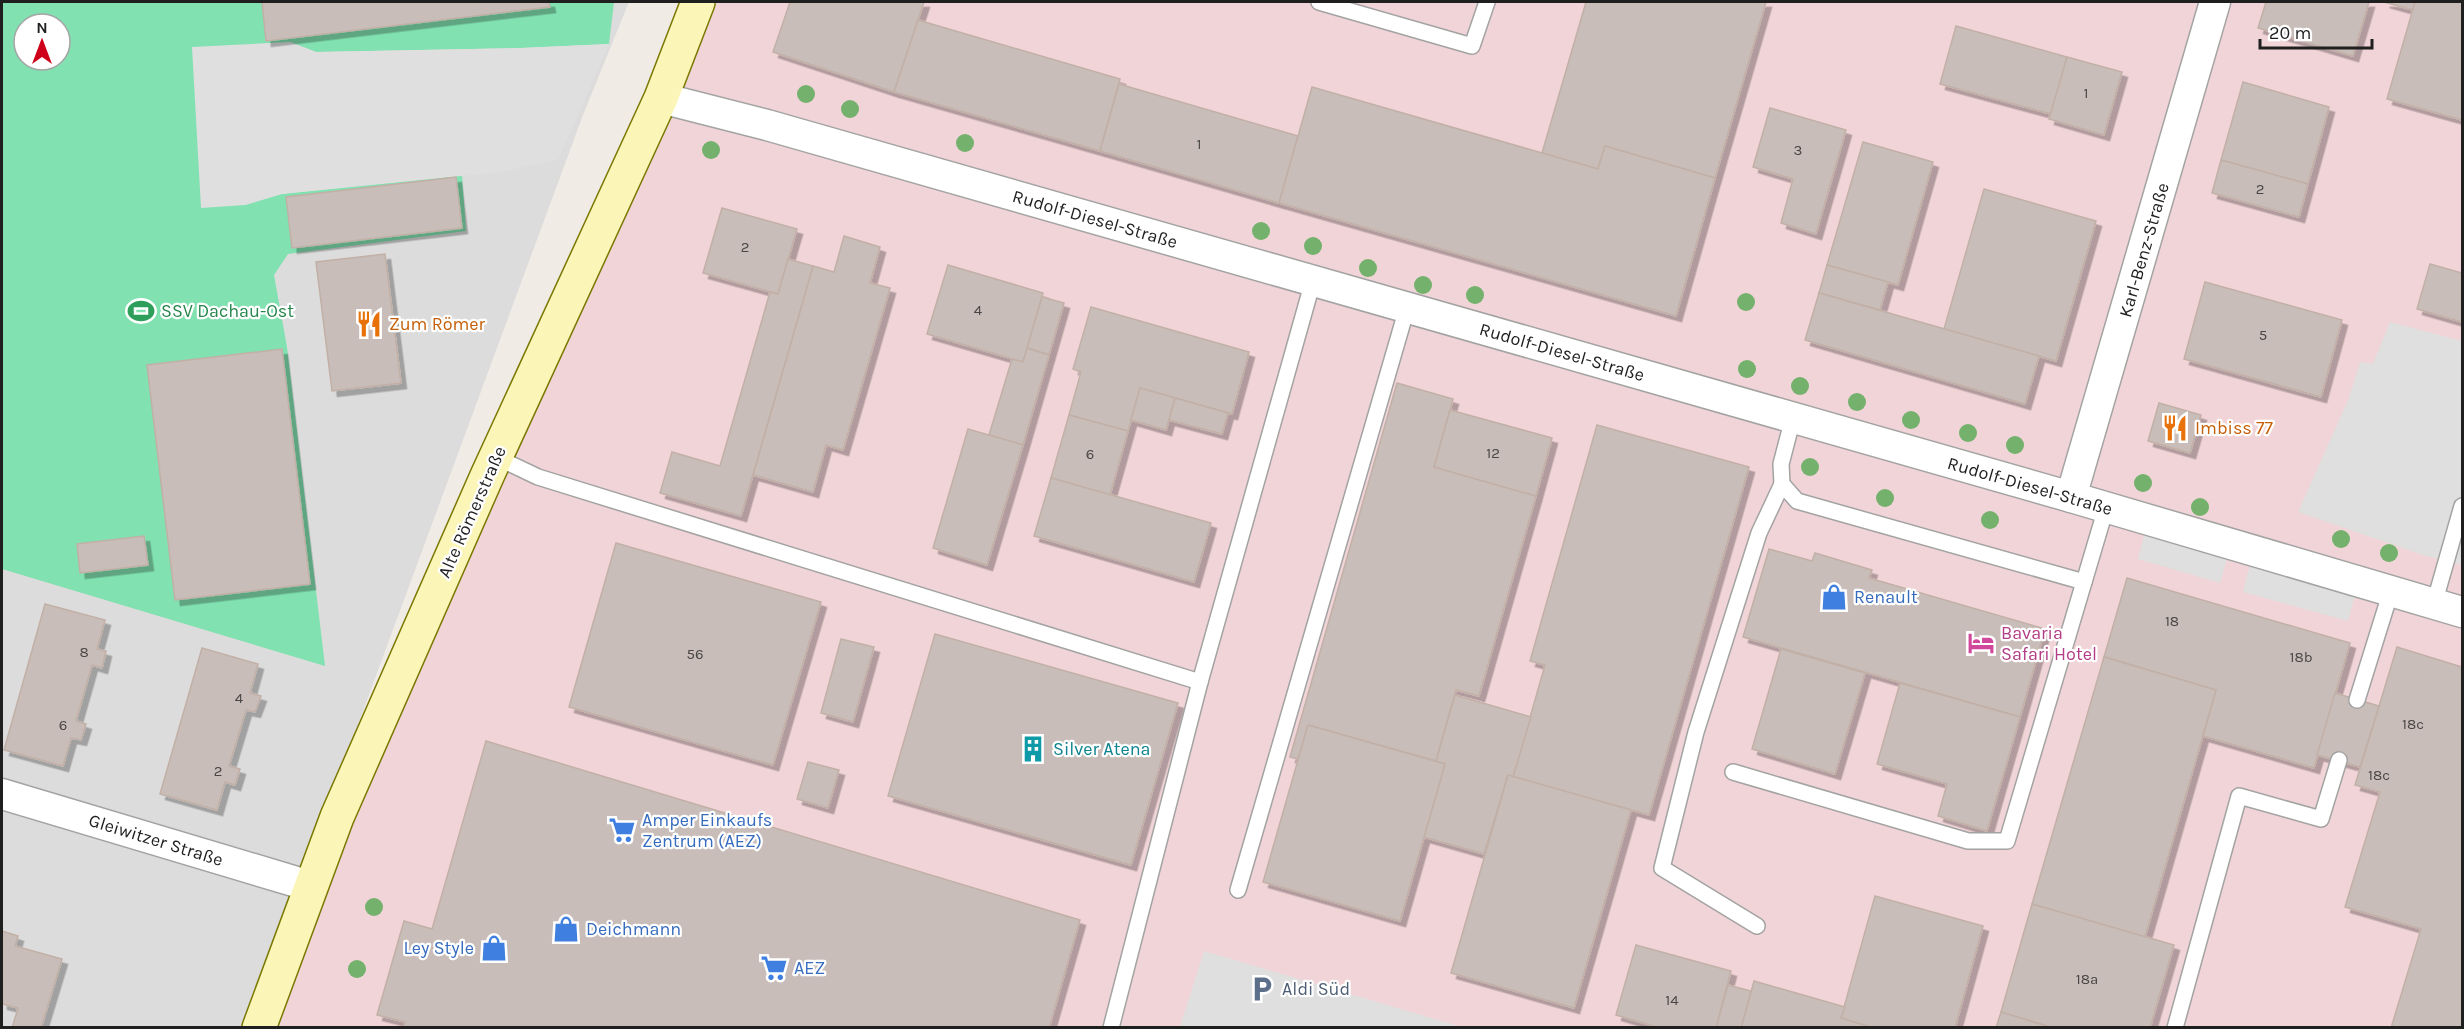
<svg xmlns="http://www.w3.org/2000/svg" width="2464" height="1029" viewBox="0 0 2464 1029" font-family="Karla,sans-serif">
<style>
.residential{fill:#dddcdc;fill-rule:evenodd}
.commercial{fill:#f1d4d7}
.pitch{fill:#81e1b0;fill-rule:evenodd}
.parking{fill:#dfdfdf}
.building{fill:#c8bdb8;stroke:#c2b0a7;stroke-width:1.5;filter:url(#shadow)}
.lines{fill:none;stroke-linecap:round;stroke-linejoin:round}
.service-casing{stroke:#a3a3a3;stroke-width:18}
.minor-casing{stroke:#a3a3a3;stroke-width:33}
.secondary-casing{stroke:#7a7802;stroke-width:36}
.service{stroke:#fff;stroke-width:15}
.minor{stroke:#fff;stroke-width:30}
.secondary{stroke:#fbf6b8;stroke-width:33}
.tree{fill:#74b16c}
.labels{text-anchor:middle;stroke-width:4.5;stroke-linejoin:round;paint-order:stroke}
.number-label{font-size:15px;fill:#494645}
.street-label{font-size:18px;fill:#1f1f1f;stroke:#fff}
.leisure-label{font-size:18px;fill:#27864d;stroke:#fff;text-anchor:start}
.food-label{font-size:18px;fill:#c56008;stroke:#fff;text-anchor:start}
.shop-label{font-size:18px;fill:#366cbe;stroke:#fff;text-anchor:start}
.hotel-label{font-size:18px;fill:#b23c85;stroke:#fff;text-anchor:start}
.culture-label{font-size:18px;fill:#0d838f;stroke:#fff;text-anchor:start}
.service-label{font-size:18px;fill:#4e5e75;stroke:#fff;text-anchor:start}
</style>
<defs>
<filter id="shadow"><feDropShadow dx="5.5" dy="5.5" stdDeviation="0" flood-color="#0004"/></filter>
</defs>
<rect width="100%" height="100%" fill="#f0ebe5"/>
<!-- residential -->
<path class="residential" d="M2,2H629L583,115L298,887L253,1027L2,1028ZM24,24H60V60H24Z"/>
<!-- commercial -->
<polygon class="commercial" points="698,2 2462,2 2462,1027 252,1028"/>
<!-- pitch -->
<path class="pitch" d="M2,2H614L609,44L521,48L316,52L290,42L245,205L281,194L462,175L466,231L288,254L274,275L287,347L325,666L2,569ZM24,24H60V60H24Z"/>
<!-- parking -->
<g class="parking">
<polygon points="290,42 316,52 521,48 609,44 558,160 501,172 282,194 245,205 201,208 192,47"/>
<polygon points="2390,322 2462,341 2462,565 2423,555 2298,512 2349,398 2360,362 2373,364"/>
<polygon points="2145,531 2228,555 2220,583 2138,559"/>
<polygon points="2250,564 2356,592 2348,621 2243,592"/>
<polygon points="1204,951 1462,1027 1180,1027"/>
</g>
<!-- building -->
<g class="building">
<polygon points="262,2 549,2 550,7 266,41"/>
<polygon points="790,2 924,2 894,92 773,52"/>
<polygon points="1586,2 1766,2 1715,178 1605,146 1598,169 1542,153"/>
<polygon points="2266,2 2369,2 2353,56 2258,28"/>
<polygon points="2384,2 2415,2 2413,10"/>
<polygon points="2415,2 2462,2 2462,120 2387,99"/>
<polygon points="918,20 1120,79 1100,151 894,92"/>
<polygon points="1956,26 2067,57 2051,114 1940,84"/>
<polygon points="2067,57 2122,72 2104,135 2049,119"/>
<polygon points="2243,82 2329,107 2308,184 2221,160"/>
<polygon points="1119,84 1298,136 1279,203 1100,151"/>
<polygon points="1312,87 1598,169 1605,146 1715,178 1676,316 1279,203"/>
<polygon points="1770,108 1846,130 1816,234 1781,223 1793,179 1753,167"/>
<polygon points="1863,142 1933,162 1898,285 1827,265"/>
<polygon points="2221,160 2308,184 2299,217 2212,193"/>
<polygon points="456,177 462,228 292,248 286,197"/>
<polygon points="1984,189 2096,221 2056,361 1944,329"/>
<polygon points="722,208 797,229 778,294 703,273"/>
<polygon points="844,236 880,247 870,283 890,288 843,450 826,445 813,492 753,475 813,266 834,272"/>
<polygon points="385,254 401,383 332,391 316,262"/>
<polygon points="788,259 813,266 741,516 660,493 672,452 720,466 770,292 778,294"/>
<polygon points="2430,264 2462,273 2462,322 2417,309"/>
<polygon points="948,265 1043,293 1023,362 927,334"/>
<polygon points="1827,265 1888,282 1880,310 1819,293"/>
<polygon points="2205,282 2342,320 2321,397 2184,359"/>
<polygon points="1819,293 2039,356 2025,404 1805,340"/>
<polygon points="1042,297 1064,303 1049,355 1027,348"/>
<polygon points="1091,307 1249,352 1232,414 1140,388 1128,431 1069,415 1081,372 1073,369"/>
<polygon points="1027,348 1049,355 1023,445 989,435 1012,359 1023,362"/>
<polygon points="282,349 310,584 175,600 147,365"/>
<polygon points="1397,383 1453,399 1434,467 1536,496 1479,696 1456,690 1436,761 1308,725 1298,759 1290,757"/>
<polygon points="1140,388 1175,398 1166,430 1131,420"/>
<polygon points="1175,398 1228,413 1222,434 1169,420"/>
<polygon points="2159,403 2201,415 2190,453 2148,441"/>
<polygon points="1450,410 1552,438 1536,496 1434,467"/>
<polygon points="1069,415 1128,431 1110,495 1051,478"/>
<polygon points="1597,425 1749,467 1649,815 1513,777 1545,665 1530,661"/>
<polygon points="968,429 1023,445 987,565 933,548"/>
<polygon points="1051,478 1211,523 1194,582 1034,536"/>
<polygon points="144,536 148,565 80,573 77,544"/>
<polygon points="616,543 821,602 773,765 569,707"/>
<polygon points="1769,549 1812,561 1815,553 1872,570 1869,578 2045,629 2020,717 1743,637"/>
<polygon points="2127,578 2350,643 2314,768 2203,736 2216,690 2104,657"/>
<polygon points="45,604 105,620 97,649 106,651 102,668 92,665 76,721 86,724 81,740 71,738 63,766 4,750"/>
<polygon points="935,634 1178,703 1131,865 888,796"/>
<polygon points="841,639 874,647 853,722 821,713"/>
<polygon points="2397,647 2462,667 2462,1028 2391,1028 2421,929 2345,907 2380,792 2355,785"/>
<polygon points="202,648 258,664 250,693 261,696 255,712 246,710 229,766 240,769 235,785 225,782 217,810 160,794"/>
<polygon points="1781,649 1865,673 1835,774 1752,749"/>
<polygon points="2104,657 2216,690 2145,937 2032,904"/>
<polygon points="1900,683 2020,717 1987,831 1938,816 1947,784 1877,764"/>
<polygon points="2335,693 2379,706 2360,767 2317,755"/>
<polygon points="1455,695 1531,717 1513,777 1508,775 1484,854 1424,837 1445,764 1436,761"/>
<polygon points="1308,725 1445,764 1400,921 1263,882"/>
<polygon points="486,741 1080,920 1049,1028 404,1028 405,1022 377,1015 404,921 432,929"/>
<polygon points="808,762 839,770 828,808 797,799"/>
<polygon points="1508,775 1631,810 1574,1008 1451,973"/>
<polygon points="1875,896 1983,926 1955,1028 1874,1028 1841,1018"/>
<polygon points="2032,904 2174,945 2150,1028 2053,1028 2001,1012"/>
<polygon points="2,931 18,936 15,946 62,959 41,1028 12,1028 18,1008 2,1004"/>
<polygon points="1636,945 1731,971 1716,1028 1660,1028 1616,1015"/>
<polygon points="1754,981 1845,1007 1841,1018 1874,1028 1741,1028"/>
<polygon points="1728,985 1751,991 1741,1028 1716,1028"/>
<polygon points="2001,1012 2053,1028 1996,1028"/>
</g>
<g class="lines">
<!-- service casing -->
<g class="service-casing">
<g id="service">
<polyline points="1319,2 1472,46 1487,2"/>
<polyline points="1793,418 1781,464 1782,484 1797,501 2084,582"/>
<polyline points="496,457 538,477 1200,682"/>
<polyline points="2434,604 2462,506"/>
<polyline points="2357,700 2391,591"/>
<polyline points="1733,772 1968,841 2007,841 2106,508"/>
<polyline points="1238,890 1407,308"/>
<polyline points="1757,926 1662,868 1696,732 1759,533 1782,484"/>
<polyline points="1111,1028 1200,682 1313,281"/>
<polyline points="2175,1028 2239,796 2321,819 2339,760"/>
</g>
</g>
<!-- minor casing -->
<g class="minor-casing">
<g id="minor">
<polyline points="661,98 767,125 2071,497 2462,612"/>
<polyline points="2071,497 2215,2"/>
<polyline points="2,794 310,886"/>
</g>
</g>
<!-- secondary casing -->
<g class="secondary-casing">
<polyline id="secondary" points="259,1028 337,817 487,476 661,98 698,2"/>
</g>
<!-- service -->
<use href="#service" class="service"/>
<!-- minor -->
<use href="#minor" class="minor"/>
<!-- secondary -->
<use href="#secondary" class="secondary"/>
</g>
<!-- trees -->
<g class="tree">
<circle cx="806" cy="94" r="9"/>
<circle cx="850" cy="109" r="9"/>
<circle cx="965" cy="143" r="9"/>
<circle cx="711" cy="150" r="9"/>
<circle cx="1261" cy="231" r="9"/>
<circle cx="1313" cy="246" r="9"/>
<circle cx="1368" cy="268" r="9"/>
<circle cx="1423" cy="285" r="9"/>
<circle cx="1475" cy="295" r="9"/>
<circle cx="1746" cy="302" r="9"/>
<circle cx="1747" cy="369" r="9"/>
<circle cx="1800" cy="386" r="9"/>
<circle cx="1857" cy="402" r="9"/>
<circle cx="1911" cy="420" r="9"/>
<circle cx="1968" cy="433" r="9"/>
<circle cx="2015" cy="445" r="9"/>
<circle cx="1810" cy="467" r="9"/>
<circle cx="2143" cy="483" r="9"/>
<circle cx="1885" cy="498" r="9"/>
<circle cx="2200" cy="507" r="9"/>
<circle cx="1990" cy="520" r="9"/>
<circle cx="2341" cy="539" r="9"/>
<circle cx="2389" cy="553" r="9"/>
<circle cx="374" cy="907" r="9"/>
<circle cx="357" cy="969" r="9"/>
</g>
<!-- icons -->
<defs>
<g id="stadium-bare" transform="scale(2.07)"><path d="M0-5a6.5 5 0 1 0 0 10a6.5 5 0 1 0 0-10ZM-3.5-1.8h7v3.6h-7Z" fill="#2e9e5b" stroke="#fff" stroke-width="2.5" paint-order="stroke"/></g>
<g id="restaurant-bare" transform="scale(2.07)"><path d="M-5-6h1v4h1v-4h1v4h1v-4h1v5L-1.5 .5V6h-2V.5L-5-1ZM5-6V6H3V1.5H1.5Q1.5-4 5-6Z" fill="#e8710a" stroke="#fff" stroke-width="2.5" paint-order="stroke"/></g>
<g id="shop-bare" transform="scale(2.07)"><path d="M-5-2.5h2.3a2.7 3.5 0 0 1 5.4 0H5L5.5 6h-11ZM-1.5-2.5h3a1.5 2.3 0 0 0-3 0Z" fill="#3f7fe0" stroke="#fff" stroke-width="2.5" paint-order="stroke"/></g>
<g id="hotel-bare" transform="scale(2.07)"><path d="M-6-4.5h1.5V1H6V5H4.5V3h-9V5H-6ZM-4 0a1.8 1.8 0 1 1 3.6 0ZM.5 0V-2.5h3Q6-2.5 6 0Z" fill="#d1479c" stroke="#fff" stroke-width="2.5" paint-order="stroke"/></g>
<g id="building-bare" transform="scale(2.07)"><path d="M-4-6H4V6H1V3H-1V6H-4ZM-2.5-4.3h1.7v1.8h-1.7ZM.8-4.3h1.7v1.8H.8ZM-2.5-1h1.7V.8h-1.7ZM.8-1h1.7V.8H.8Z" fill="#0f9aa8" stroke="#fff" stroke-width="2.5" paint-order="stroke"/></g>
<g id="supermarket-bare" transform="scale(2.07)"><path d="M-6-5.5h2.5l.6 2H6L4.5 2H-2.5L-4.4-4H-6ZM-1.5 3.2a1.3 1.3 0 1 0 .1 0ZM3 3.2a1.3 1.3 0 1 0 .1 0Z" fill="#3f7fe0" stroke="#fff" stroke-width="2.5" paint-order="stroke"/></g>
<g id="parking-bare" transform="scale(2.07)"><path d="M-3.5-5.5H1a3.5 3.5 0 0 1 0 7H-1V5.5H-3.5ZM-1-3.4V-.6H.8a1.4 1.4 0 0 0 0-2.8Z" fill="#5c6f8a" stroke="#fff" stroke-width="2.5" paint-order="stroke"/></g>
</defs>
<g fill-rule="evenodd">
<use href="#stadium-bare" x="141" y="311"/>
<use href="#restaurant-bare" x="369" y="324"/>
<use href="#restaurant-bare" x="2175" y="428"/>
<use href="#shop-bare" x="1834" y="597"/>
<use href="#hotel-bare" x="1981" y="643"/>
<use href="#building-bare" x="1033" y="749"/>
<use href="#supermarket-bare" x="622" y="830"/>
<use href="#shop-bare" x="566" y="929"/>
<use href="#shop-bare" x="494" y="948"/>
<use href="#supermarket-bare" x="774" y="968"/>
<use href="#parking-bare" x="1262" y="989"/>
</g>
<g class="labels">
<!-- number labels -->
<g class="number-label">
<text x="2086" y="98">1</text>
<text x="1199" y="149">1</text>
<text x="1798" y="155">3</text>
<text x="2260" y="194">2</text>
<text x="745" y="252">2</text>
<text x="978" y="315">4</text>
<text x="2263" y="340">5</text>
<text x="1493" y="458">12</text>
<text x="1090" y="459">6</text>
<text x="2172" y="626">18</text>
<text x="84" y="657">8</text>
<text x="695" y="659">56</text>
<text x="2301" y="662">18b</text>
<text x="239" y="703">4</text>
<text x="2413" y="729">18c</text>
<text x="63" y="730">6</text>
<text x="218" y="776">2</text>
<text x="2379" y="780">18c</text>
<text x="2087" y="984">18a</text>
<text x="1672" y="1005">14</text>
</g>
<!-- street labels -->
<g class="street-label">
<text transform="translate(1095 219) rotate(16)" y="6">Rudolf-Diesel-Straße</text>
<text transform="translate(2144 250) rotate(-74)" y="6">Karl-Benz-Straße</text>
<text transform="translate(1562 352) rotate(16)" y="6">Rudolf-Diesel-Straße</text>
<text transform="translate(2030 486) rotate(16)" y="6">Rudolf-Diesel-Straße</text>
<text transform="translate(472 512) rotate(-66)" y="6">Alte Römerstraße</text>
<text transform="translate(156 840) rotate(17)" y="6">Gleiwitzer Straße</text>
</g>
<!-- leisure labels -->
<g class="leisure-label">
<text x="161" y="317">SSV Dachau-Ost</text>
</g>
<!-- food labels -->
<g class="food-label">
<text x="389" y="330">Zum Römer</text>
<text x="2195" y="434">Imbiss 77</text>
</g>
<!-- shop labels -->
<g class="shop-label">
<text x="1854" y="603">Renault</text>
<text x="642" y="826">Amper Einkaufs<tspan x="642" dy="21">Zentrum (AEZ)</tspan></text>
<text x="586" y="935">Deichmann</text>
<text x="474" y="954" text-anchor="end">Ley Style</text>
<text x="794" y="974">AEZ</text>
</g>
<!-- hotel labels -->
<g class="hotel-label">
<text x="2001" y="639">Bavaria<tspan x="2001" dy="21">Safari Hotel</tspan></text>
</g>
<!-- culture labels -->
<g class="culture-label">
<text x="1053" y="755">Silver Atena</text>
</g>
<!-- service labels -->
<g class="service-label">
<text x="1282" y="995">Aldi Süd</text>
</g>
</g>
<!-- border -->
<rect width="2464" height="1029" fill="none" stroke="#1f1f1f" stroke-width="6"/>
<!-- north arrow -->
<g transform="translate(42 42)"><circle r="28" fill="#ffffff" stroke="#a5a5a5" stroke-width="1.5"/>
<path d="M0-4.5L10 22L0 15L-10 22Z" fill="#ce001a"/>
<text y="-9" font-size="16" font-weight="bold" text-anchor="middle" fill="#1f1f1f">N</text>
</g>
<!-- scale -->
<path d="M2260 39v9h112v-9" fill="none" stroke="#1f1f1f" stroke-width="3"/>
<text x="2269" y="39" font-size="18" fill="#1f1f1f" stroke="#ffffff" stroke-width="4.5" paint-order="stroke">20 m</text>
</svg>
